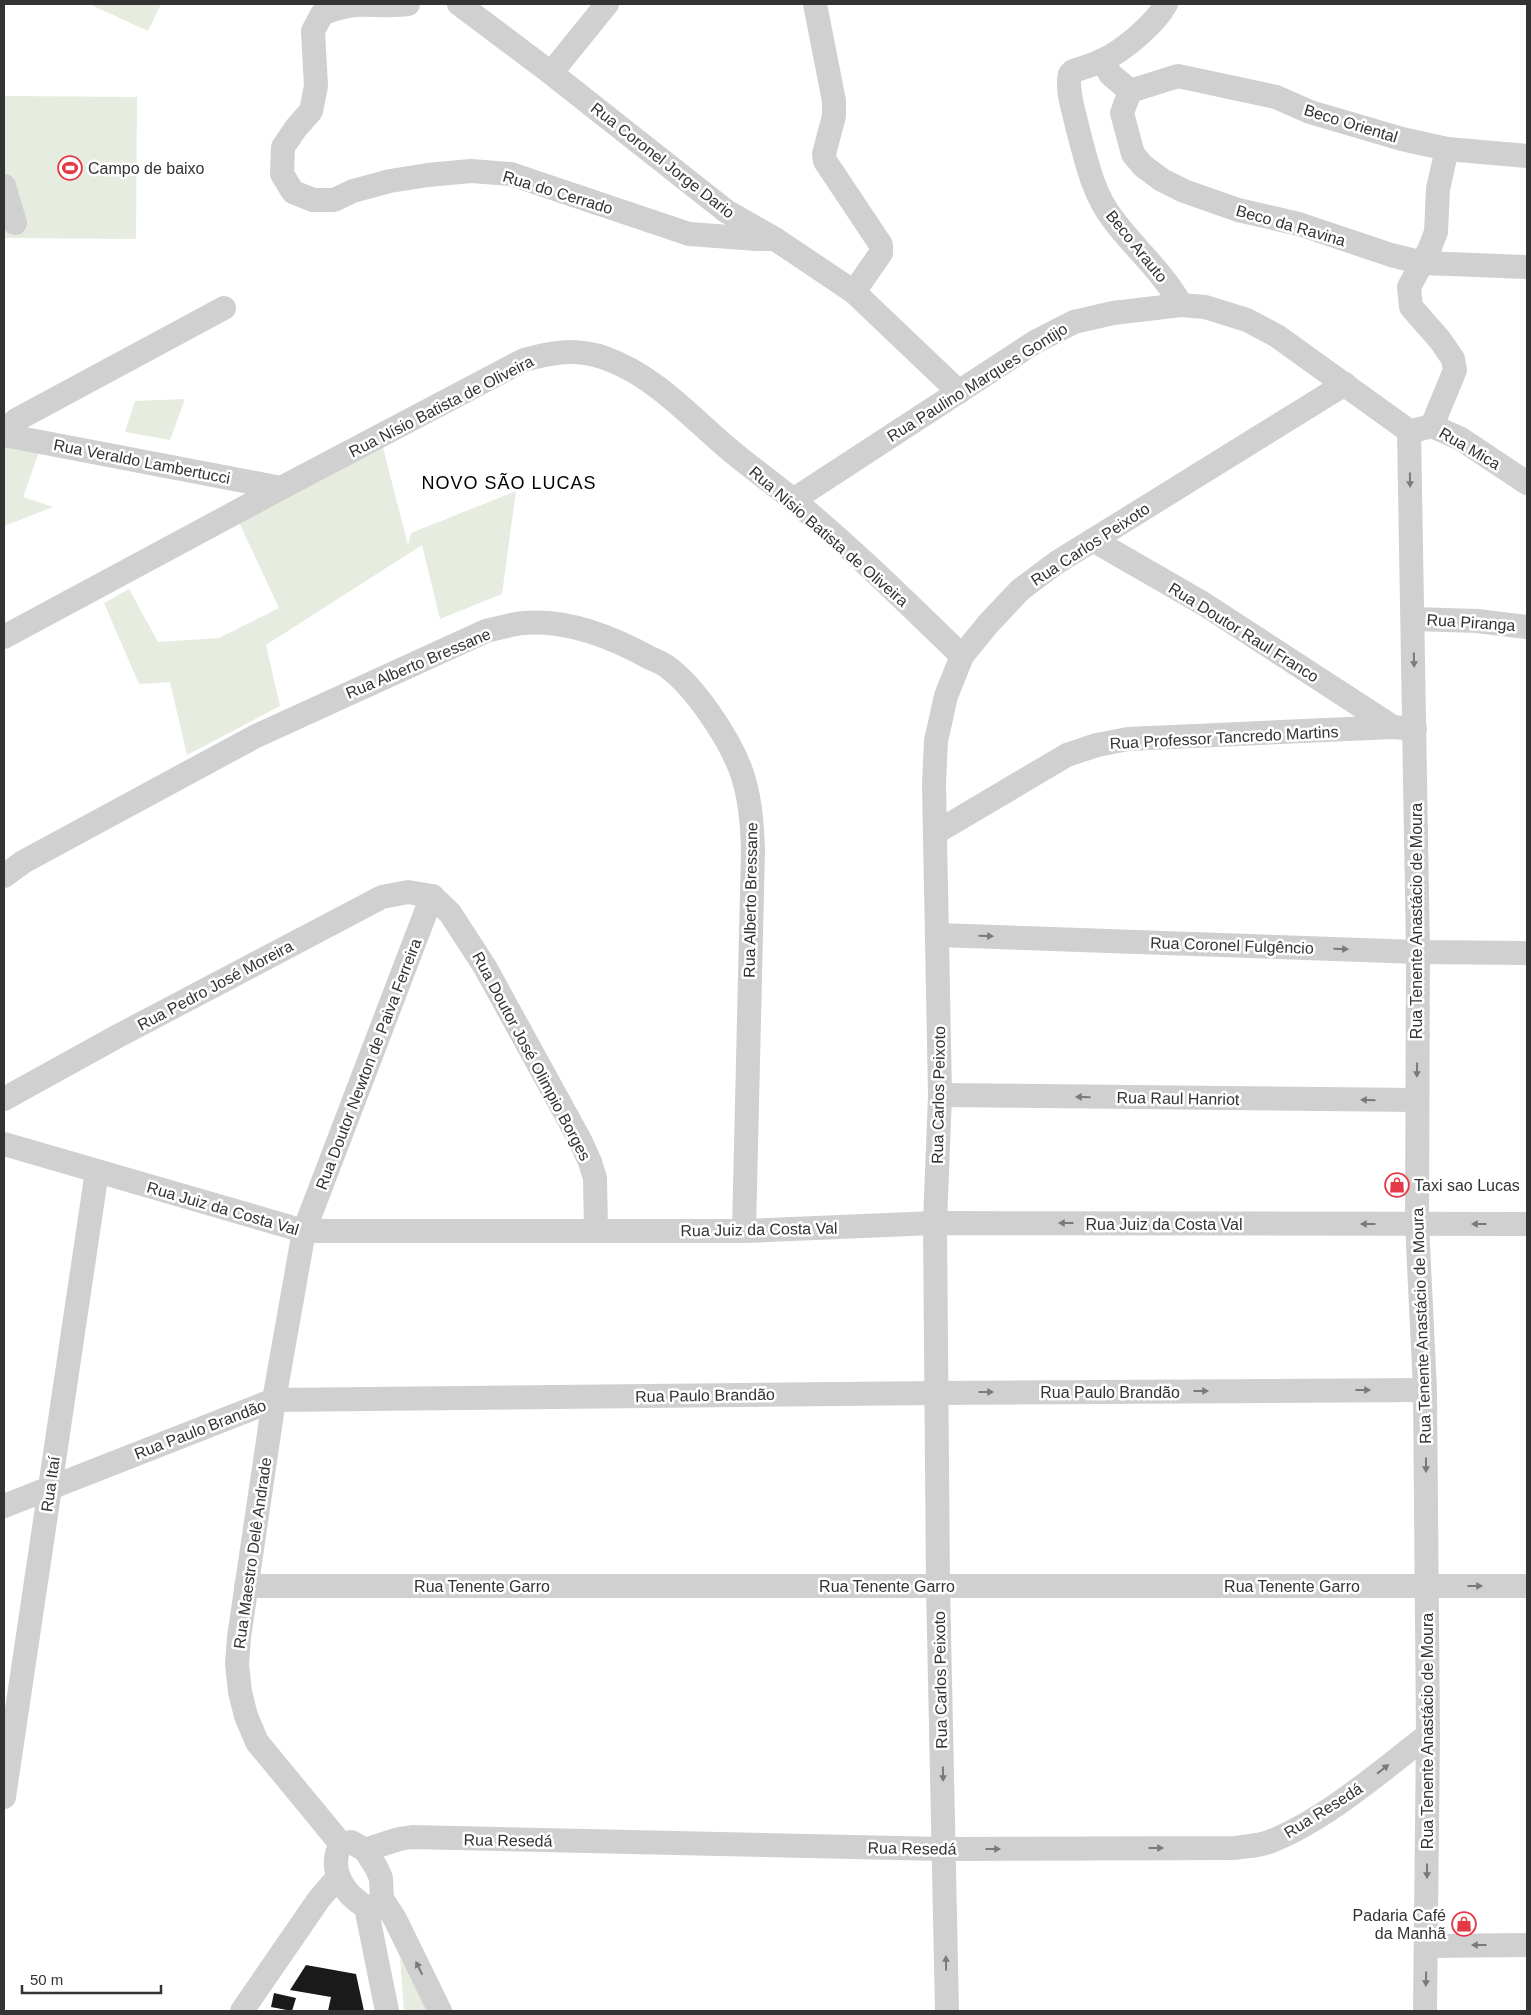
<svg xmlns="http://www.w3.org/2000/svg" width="1531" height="2015" viewBox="0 0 1531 2015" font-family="Arial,sans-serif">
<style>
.green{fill:#e6ecdf}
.building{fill:#1a1a1a}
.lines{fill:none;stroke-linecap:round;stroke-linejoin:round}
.minor{stroke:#d0d0d0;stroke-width:24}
.oneway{fill:#7a7a7a}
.labels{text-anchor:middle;stroke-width:5;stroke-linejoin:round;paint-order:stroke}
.street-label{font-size:16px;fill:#333;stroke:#fff}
.poi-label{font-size:16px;fill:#333;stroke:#fff;text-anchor:start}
.neighbourhood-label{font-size:18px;letter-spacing:1px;fill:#000;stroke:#fff}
</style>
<rect width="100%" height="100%" fill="#fff"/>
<!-- green -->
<g class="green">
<polygon points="89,4 161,4 148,31"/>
<polygon points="4,96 137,97 136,239 4,238"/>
<polygon points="185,399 170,440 125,432 135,401"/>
<polygon points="381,440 408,545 411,533 516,491 502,594 440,619 422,545 266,645 280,706 187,755 170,682 139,684 104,603 129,589 158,642 219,638 279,608 237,518"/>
<polygon points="4,443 40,449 23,497 53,507 4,526"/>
<polygon points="400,1958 430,2011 404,2011"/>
</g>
<!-- building -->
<g class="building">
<polygon points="306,1965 356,1974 364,2011 328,2011 331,1997 290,1990"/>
<polygon points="274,1993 296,1998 292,2011 271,2007"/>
</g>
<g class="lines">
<!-- minor -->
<g class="minor">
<path d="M408,4C390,7 374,4 356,5C344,6 333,9 322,14L313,31L316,86L311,111L296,128L283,147L282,174L293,192L313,200H334L353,191L390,181L428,175L471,171L511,174L689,234L757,239H775"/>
<polyline points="459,4 551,73 726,211 775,239 854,292 959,392"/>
<polyline points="815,4 834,101 834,116 824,154 825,161 881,245 881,253 854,292"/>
<path d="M1166,4C1156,23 1123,51 1103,60C1093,65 1083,68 1073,71L1070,74C1066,90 1074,111 1077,126C1086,159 1092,191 1112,218C1134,248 1163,272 1181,305"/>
<polyline points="1103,60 1110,74 1130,91"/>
<polyline points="551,73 607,4"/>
<polyline points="1130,91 1122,113 1133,154 1143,166 1162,180 1184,191 1238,210 1299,224 1391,255 1423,263 1527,267"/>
<polyline points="1130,91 1178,76 1276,97 1310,112 1402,139 1447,149 1527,156"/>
<polyline points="4,186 15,223"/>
<polyline points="1432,426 1455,370 1453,359 1440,340 1411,307 1409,287 1429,250 1436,232 1438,189 1447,149"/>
<polyline points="1416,430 1432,426 1461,439 1527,483"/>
<polyline points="4,431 16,420 224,308"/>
<polyline points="1409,431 1418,952 1417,1224 1425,1390 1428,1735 1425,2011"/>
<polyline points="4,435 281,488"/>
<polyline points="793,500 1035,342 1074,322 1113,313 1181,305 1205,307 1247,320 1277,336 1409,431"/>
<polyline points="1093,540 1204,604 1393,727"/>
<polyline points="1414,619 1477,621 1527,627"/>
<path d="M4,637L281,488L524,360C553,352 576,348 605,358C653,375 687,413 724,445C746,464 770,481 792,499C852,548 907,603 962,656"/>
<polyline points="935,833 1067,755 1097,745 1128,739 1393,727 1415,729"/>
<path d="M4,876L23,862L256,736L486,631C499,628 511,624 524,623C567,619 614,638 650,658C657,661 665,664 670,669C696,689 728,737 740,768C750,794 752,822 753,850L744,1231"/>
<polyline points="432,896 450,913 485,967 580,1140 590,1162 595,1178 596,1231"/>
<polyline points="938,935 1418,952 1527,953"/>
<polyline points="940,1095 1417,1100"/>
<polyline points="4,1099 118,1036 382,897 408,892 432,896"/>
<polyline points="4,1144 304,1231 744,1231 935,1223 1527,1224"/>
<polyline points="4,1506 274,1400 937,1393 1425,1390"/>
<polyline points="246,1586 1527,1586"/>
<polyline points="4,1797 97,1171"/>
<path d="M351,1842L365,1850L376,1867L381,1878L382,1899L376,1905L366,1907C344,1894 327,1869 341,1844Z"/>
<polyline points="341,1844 257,1742 246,1716 240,1692 237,1664 239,1637 274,1400 304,1231 432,896"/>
<path d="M365,1850L399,1839L412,1837L944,1849L1235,1848C1246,1846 1259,1846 1269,1842C1324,1821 1381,1771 1428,1735"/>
<polyline points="382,1899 395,1919 440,2011"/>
<polyline points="366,1907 387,2011"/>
<polyline points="1427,1946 1527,1945"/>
<polyline points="242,2011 319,1899 338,1877"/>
<polyline points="947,2011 938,1586 935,1223 940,1095 934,784 936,741 946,696 962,656 988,624 1020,590 1056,563 1345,384"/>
</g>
</g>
<!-- one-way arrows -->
<defs><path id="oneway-solid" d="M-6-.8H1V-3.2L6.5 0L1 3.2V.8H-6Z" transform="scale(1.25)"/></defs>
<g class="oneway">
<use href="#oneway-solid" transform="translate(1410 480) rotate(89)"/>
<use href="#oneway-solid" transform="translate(1414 660) rotate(89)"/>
<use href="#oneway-solid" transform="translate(986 936) rotate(2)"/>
<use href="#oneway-solid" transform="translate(1341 949) rotate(2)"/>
<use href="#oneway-solid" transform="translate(1417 1070) rotate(91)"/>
<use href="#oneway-solid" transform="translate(1083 1097) rotate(-179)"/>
<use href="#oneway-solid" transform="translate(1368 1100) rotate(-179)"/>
<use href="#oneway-solid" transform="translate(1066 1223) rotate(-180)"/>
<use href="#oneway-solid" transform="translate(1368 1224) rotate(-180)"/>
<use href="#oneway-solid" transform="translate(1479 1224) rotate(180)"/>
<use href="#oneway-solid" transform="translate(1363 1390)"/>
<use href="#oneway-solid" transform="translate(1201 1391)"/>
<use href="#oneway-solid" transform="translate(986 1392)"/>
<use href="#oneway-solid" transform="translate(1426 1465) rotate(90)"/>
<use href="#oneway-solid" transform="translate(1475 1586)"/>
<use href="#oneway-solid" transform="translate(1383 1769) rotate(-38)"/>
<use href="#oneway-solid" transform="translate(943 1774) rotate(89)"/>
<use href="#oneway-solid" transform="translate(1156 1848)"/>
<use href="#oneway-solid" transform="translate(993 1849)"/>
<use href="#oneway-solid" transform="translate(1427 1871) rotate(90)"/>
<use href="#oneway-solid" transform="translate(1479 1945) rotate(180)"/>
<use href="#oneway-solid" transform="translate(946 1963) rotate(-91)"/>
<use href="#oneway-solid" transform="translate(419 1968) rotate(-116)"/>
<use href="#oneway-solid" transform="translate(1426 1979) rotate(91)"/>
</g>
<!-- icons -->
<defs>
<g id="stadium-ring" transform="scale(1.25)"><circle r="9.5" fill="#fff" stroke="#e63946" stroke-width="1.5"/><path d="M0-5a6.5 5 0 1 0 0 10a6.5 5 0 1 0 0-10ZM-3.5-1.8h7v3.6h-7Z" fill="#e63946"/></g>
<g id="shop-ring" transform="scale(1.25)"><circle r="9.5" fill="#fff" stroke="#e63946" stroke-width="1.5"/><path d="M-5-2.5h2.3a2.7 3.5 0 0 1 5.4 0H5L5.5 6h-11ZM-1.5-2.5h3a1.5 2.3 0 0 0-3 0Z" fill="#e63946"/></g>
</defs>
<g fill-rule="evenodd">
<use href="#stadium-ring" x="70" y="168"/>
<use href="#shop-ring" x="1397" y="1185"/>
<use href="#shop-ring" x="1464" y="1924"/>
</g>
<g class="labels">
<!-- street labels -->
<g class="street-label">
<text transform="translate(1351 123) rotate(17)" y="6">Beco Oriental</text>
<text transform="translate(663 160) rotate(38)" y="6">Rua Coronel Jorge Dario</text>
<text transform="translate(558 192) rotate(17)" y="6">Rua do Cerrado</text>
<text transform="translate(1291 225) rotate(16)" y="6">Beco da Ravina</text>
<text transform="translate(1137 246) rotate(51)" y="6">Beco Arauto</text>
<text transform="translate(977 382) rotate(-32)" y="6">Rua Paulino Marques Gontijo</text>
<text transform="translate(441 406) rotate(-27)" y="6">Rua Nísio Batista de Oliveira</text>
<text transform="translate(1470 448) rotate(30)" y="6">Rua Mica</text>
<text transform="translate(142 461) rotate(11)" y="6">Rua Veraldo Lambertucci</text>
<text transform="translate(829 536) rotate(41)" y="6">Rua Nísio Batista de Oliveira</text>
<text transform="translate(1090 544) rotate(-33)" y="6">Rua Carlos Peixoto</text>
<text transform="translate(1471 622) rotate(4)" y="6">Rua Piranga</text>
<text transform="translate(1244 632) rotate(32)" y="6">Rua Doutor Raul Franco</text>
<text transform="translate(418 663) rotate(-23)" y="6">Rua Alberto Bressane</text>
<text transform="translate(1224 737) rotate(-3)" y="6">Rua Professor Tancredo Martins</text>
<text transform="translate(750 900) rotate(-89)" y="6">Rua Alberto Bressane</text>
<text transform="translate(1416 921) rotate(-90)" y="6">Rua Tenente Anastácio de Moura</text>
<text transform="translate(1232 945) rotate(2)" y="6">Rua Coronel Fulgêncio</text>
<text transform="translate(215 985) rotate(-28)" y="6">Rua Pedro José Moreira</text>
<text transform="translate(532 1056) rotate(62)" y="6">Rua Doutor José Olimpio Borges</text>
<text transform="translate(368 1064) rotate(-69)" y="6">Rua Doutor Newton de Paiva Ferreira</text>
<text transform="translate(938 1095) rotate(-89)" y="6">Rua Carlos Peixoto</text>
<text transform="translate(1178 1098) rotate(1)" y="6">Rua Raul Hanriot</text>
<text transform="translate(223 1208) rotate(16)" y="6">Rua Juiz da Costa Val</text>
<text x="1164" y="1230">Rua Juiz da Costa Val</text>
<text transform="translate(759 1229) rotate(-1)" y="6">Rua Juiz da Costa Val</text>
<text transform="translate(1421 1326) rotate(-92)" y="6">Rua Tenente Anastácio de Moura</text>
<text x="1110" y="1398">Rua Paulo Brandão</text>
<text transform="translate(705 1395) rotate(-1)" y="6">Rua Paulo Brandão</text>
<text transform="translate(200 1429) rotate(-21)" y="6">Rua Paulo Brandão</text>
<text transform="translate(50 1484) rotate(-82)" y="6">Rua Itaí</text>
<text transform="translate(252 1553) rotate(-82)" y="6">Rua Maestro Delê Andrade</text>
<text x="482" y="1592">Rua Tenente Garro</text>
<text x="887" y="1592">Rua Tenente Garro</text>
<text x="1292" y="1592">Rua Tenente Garro</text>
<text transform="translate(940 1680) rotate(-91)" y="6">Rua Carlos Peixoto</text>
<text transform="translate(1427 1731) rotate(-90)" y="6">Rua Tenente Anastácio de Moura</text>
<text transform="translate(1323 1810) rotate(-32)" y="6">Rua Resedá</text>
<text transform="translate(508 1840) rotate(1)" y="6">Rua Resedá</text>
<text transform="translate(912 1848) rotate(1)" y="6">Rua Resedá</text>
</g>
<!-- poi labels -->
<g class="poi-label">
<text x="88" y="174">Campo de baixo</text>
<text x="1414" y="1191">Taxi sao Lucas</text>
<text x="1446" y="1921" text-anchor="end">Padaria Café<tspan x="1446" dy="18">da Manhã</tspan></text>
</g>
<!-- neighbourhood labels -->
<g class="neighbourhood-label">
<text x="509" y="489">NOVO SÃO LUCAS</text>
</g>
</g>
<!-- border -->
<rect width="1531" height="2015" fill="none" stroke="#333333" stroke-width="10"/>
<!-- scale -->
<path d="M22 1985v8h139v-8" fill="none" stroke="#333333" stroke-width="2.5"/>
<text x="30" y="1985" font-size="15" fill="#333333" stroke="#ffffff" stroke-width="4" paint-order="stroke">50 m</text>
</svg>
